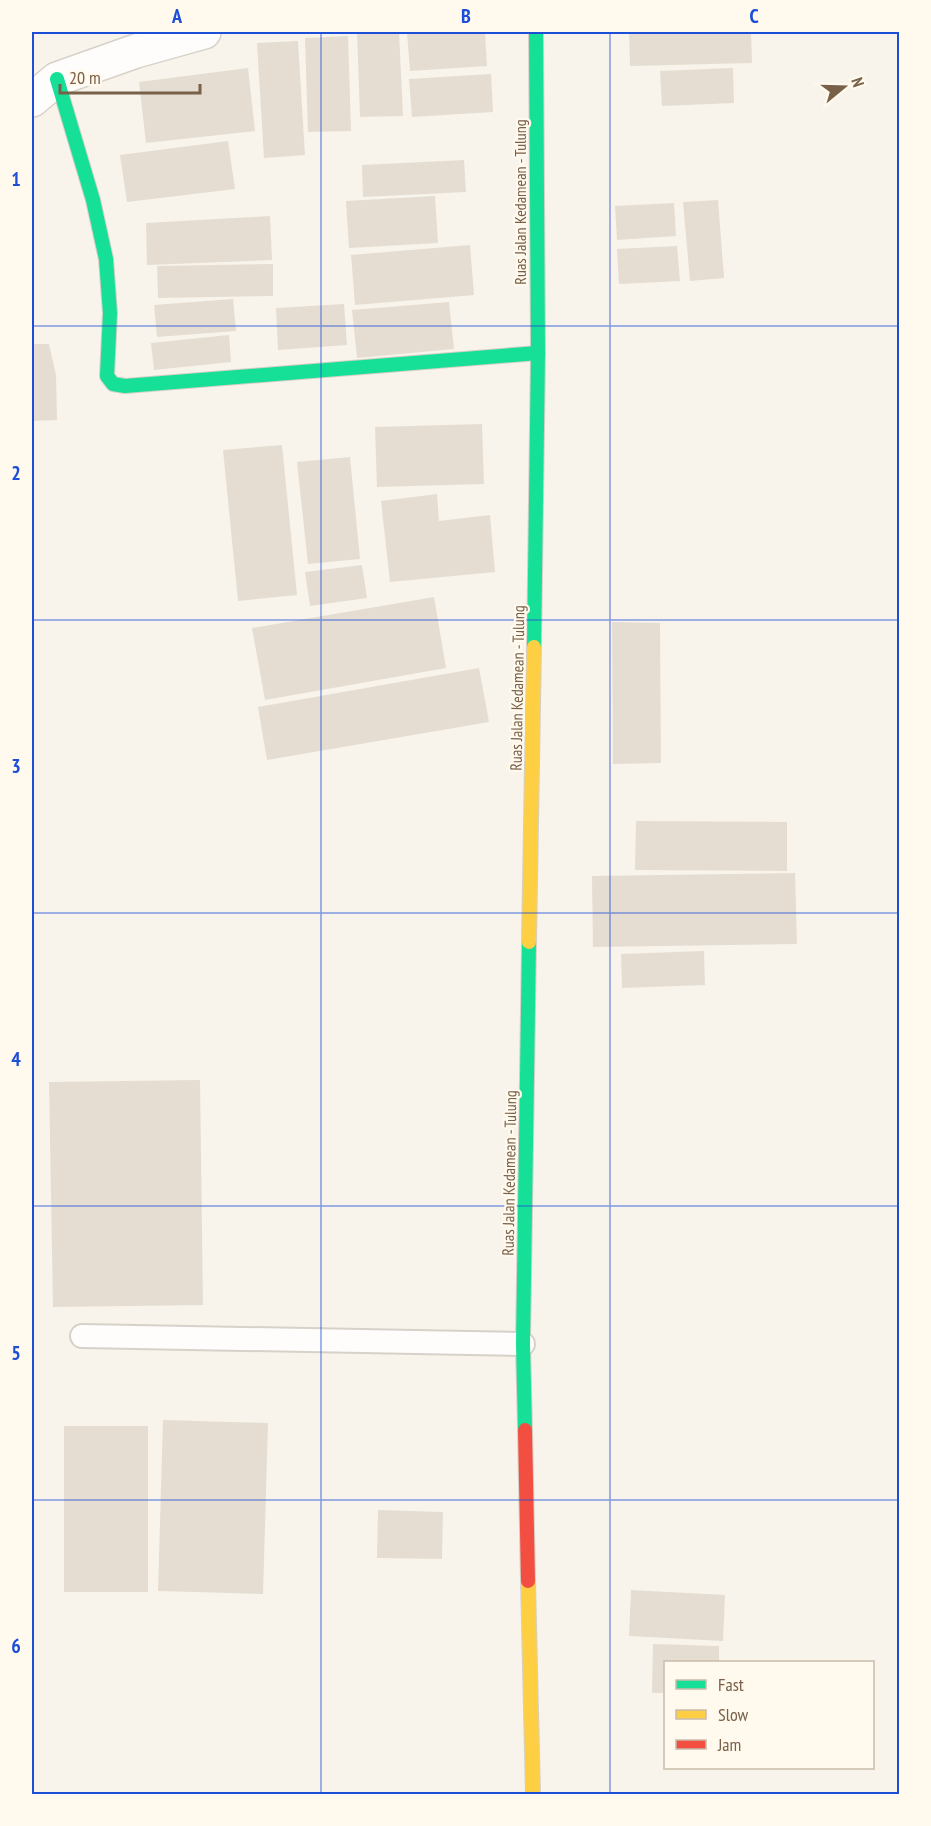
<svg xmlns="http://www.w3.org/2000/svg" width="931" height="1826" viewBox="0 0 931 1826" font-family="'PT Sans Narrow',sans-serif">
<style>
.building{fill:#e5ddd2}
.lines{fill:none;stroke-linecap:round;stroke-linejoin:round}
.lane-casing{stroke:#d7d1c9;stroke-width:26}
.street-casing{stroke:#d7d1c9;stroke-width:36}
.fast-casing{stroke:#d6d0c6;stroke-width:16}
.slow-casing{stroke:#d6d0c6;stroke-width:16}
.jam-casing{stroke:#d6d0c6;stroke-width:16}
.lane{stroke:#fefdfc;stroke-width:22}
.street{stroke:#fefdfc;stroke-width:33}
.fast{stroke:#16e098;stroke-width:14}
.slow{stroke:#ffcf43;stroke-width:14}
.jam{stroke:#f24e42;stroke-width:14}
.grid{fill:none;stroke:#1d4ed8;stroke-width:1.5;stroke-opacity:0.55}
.labels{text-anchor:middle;stroke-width:4.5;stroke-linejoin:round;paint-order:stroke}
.street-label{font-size:16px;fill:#786049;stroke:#fffaed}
.neatline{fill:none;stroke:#1d4ed8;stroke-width:2}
.grid-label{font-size:20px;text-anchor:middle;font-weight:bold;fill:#1d4ed8}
</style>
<rect width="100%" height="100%" fill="#f8f4eb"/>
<!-- building -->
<g class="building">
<polygon points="357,32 399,32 403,116 360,117"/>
<polygon points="407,32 485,32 487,66 410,71"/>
<polygon points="629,32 751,32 752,63 630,66"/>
<polygon points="348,36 351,131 308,132 305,38"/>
<polygon points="298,41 305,155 264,158 257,43"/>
<polygon points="248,68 255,131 146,143 139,82"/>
<polygon points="733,68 734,103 662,106 660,71"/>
<polygon points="491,74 493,112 412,117 409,79"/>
<polygon points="228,141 235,189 127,202 120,155"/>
<polygon points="464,160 466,192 363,197 362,165"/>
<polygon points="435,196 438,243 349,248 346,201"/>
<polygon points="718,200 724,278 690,281 683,202"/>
<polygon points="674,203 676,236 617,240 615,206"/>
<polygon points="270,216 272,260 147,265 146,223"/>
<polygon points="470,245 474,295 355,305 351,255"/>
<polygon points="677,246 680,281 619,284 617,249"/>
<polygon points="273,264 273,296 158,298 157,266"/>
<polygon points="233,299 236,331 157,337 154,305"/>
<polygon points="449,302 454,349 357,358 352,310"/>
<polygon points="344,304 347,345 278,350 276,308"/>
<polygon points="229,335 231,362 154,370 151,343"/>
<polygon points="32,344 49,344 56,375 57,420 32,421"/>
<polygon points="482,424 484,484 377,487 375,427"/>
<polygon points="282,445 297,595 238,601 223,450"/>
<polygon points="350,457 360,559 308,564 297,462"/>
<polygon points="437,494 439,521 490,515 495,572 390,582 381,501"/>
<polygon points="362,565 367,598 310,606 305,572"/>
<polygon points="434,597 446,668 265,700 252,628"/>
<polygon points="612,622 660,623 661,763 613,764"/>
<polygon points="479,668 489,722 267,760 258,707"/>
<polygon points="636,821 787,822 787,871 635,870"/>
<polygon points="795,873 797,944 593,947 592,876"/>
<polygon points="704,951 705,985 622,988 621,954"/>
<polygon points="200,1080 203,1305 53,1307 49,1082"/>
<polygon points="163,1420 268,1423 263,1594 158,1591"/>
<rect x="64" y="1426" width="84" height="166"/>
<polygon points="378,1510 443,1512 442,1559 377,1558"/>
<polygon points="631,1590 725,1595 723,1641 629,1636"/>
<polygon points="653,1644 719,1646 719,1662 666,1662 666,1693 652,1693"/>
</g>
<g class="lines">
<!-- lane casing -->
<g class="lane-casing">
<polyline id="lane" points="82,1336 523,1344"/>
</g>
<!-- street casing -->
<g class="street-casing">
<polyline id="street" points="32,100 57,79 136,51 204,32"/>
</g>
<!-- fast casing -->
<g class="fast-casing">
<g id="fast">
<polyline points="57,79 93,200 106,259 110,313 107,376 113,384 125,386 538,353"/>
<polyline points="534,647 538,353 536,32"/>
<polyline points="525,1430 523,1344 529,942"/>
</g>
</g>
<!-- slow casing -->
<g class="slow-casing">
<g id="slow">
<polyline points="529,942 534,647"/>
<polyline points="528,1581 533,1794"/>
</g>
</g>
<!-- jam casing -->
<g class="jam-casing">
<polyline id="jam" points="525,1430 528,1581"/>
</g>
<!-- lane -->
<use href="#lane" class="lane"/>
<!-- street -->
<use href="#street" class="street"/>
<!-- fast -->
<use href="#fast" class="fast"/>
<!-- slow -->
<use href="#slow" class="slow"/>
<!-- jam -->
<use href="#jam" class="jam"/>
</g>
<!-- grid -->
<path class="grid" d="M321,32V1794M610,32V1794M32,326H900M32,620H900M32,913H900M32,1206H900M32,1500H900"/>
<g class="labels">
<!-- street labels -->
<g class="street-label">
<text transform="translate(520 202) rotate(-90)" y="6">Ruas Jalan Kedamean - Tulung</text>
<text transform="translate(517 688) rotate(-89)" y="6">Ruas Jalan Kedamean - Tulung</text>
<text transform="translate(509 1173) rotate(-89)" y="6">Ruas Jalan Kedamean - Tulung</text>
</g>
</g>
<!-- border -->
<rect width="931" height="1826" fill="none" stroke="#fffaed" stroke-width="66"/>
<!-- legend -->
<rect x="664" y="1661" width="210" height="108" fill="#fffaed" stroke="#c9bcab" stroke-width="1.5"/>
<rect x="676" y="1680" width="30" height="9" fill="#16e098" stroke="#c9bcab" stroke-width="1.5"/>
<text x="718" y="1691" font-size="18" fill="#786049">Fast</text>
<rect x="676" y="1710" width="30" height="9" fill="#ffcf43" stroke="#c9bcab" stroke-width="1.5"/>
<text x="718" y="1721" font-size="18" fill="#786049">Slow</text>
<rect x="676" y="1740" width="30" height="9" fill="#f24e42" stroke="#c9bcab" stroke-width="1.5"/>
<text x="718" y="1751" font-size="18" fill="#786049">Jam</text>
<!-- north arrow -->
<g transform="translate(844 87) rotate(71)" stroke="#fffaed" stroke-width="4.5" paint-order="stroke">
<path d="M0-4.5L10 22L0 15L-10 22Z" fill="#786049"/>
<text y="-9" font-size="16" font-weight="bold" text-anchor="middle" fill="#786049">N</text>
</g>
<!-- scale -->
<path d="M60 84v9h140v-9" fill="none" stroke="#786049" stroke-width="3"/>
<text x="69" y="84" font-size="18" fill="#786049" stroke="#fffaed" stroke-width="4.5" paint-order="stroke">20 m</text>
<rect x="33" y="33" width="865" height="1760" class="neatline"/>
<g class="grid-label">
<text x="177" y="23">A</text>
<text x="466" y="23">B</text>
<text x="754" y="23">C</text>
<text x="16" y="186">1</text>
<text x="16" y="480">2</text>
<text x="16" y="773">3</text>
<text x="16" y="1066">4</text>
<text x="16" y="1360">5</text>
<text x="16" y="1653">6</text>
</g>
</svg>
